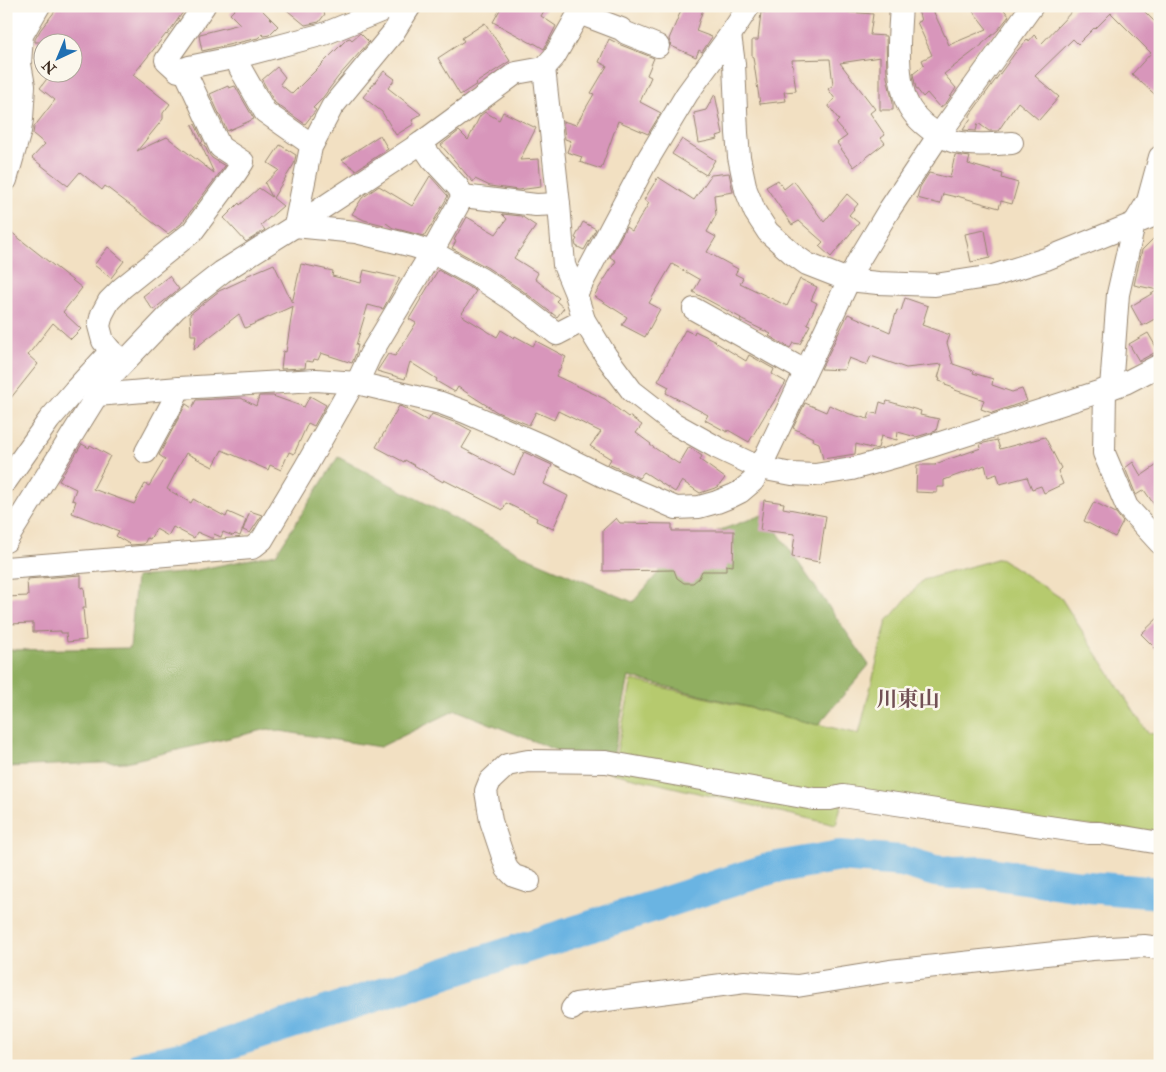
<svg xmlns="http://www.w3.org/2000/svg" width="1166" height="1072" viewBox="0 0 1166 1072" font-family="'IM FELL Double Pica','Noto Serif JP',serif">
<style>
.green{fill:#b6ca6e;stroke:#787a46}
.forest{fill:#90ae61;stroke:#666c40}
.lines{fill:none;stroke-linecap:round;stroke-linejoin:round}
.river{stroke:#6ab4e2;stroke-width:32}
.building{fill:#d896bb}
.minor-casing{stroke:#968570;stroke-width:24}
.minor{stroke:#fff;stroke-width:22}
.labels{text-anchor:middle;stroke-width:5;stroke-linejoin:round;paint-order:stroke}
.quarter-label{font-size:21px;font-weight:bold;fill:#725055;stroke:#fbf7ec}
</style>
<rect width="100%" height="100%" fill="#fbf7ec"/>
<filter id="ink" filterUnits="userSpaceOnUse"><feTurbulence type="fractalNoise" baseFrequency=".02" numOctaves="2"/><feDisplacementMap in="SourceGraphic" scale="10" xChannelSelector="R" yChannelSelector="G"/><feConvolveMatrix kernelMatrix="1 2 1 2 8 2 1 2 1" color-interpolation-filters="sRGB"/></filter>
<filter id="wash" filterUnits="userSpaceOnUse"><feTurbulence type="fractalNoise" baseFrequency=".0096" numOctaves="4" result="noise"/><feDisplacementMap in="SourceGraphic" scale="20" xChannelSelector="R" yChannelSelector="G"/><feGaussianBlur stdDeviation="1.12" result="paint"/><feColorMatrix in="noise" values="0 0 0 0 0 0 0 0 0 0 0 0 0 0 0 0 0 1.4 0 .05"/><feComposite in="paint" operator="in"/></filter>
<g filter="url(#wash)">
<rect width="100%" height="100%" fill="#f2e0c2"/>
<!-- green -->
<polygon class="green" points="1000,558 1061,598 1147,732 1160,736 1160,833 842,802 836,825 612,773 632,680 859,734 887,621 923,580"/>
<!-- forest -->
<polygon class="forest" points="338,457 529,558 633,602 684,543 765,514 869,665 818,725 629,677 610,772 456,710 380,747 268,729 126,762 6,767 6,650 130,648 136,577 182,573 276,554"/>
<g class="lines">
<!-- river -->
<polyline class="river" points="142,1066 186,1057 772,868 840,856 902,861 935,871 952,873 982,872 1088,887 1160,893"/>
</g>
<g id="blocks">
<!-- building -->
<g class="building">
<polygon points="59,6 176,6 183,12 167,35 166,34 133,75 170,104 163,113 163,119 137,151 167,137 214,173 192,125 195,124 203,141 201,143 205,146 208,153 212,158 225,166 181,224 168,234 105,186 102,190 80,172 68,186 32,158 45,144 33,134 34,127 55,100 40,88 52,72 72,72 72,42 35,42 35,39 41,29"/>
<polygon points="238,6 258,6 278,26 269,35 264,36 262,34 258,38 202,51 199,36 200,34 240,24 230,14"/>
<polygon points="282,6 317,6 325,14 319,22 305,25"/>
<polygon points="502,6 547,6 541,16 556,26 544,49 534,43 533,44 493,22"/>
<polygon points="683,6 704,6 696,31 712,37 702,52 699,50 696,57 671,46 669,39"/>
<polygon points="776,6 849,6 848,12 873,14 870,35 886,36 887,77 893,103 893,110 880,110 880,57 840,63 875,109 870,113 885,135 881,138 885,143 854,167 837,143 847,136 836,123 839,120 828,105 835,99 828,89 833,85 830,59 792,60 796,91 784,92 786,101 760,104 753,57 752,57 752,40 758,40 761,12 776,13"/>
<polygon points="917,6 931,6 949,45 987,29 969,6 1001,6 1009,16 998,30 982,44 982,45 944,74 956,88 947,102 940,108 927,93 923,97 916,88 915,84 913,74 924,65 922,60 932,55 917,22 921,21"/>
<polygon points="1077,6 1139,6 1160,27 1160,99 1132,74 1151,53 1111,13 1095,29 1094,28 1078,44 1073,39 1035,76 1059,97 1039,120 1018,102 998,131 989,131 978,123 976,131 963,130 971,118 970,117 970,115 1015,53 1028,39 1029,41 1034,35 1042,43"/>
<polygon points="485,23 510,61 476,83 477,84 460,95 438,58 464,41 462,38"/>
<polygon points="360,33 369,42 338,77 321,100 313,108 316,110 305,124 275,103 262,80 277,67 285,77 280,84 292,94 347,39 350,38 352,40"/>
<polygon points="609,39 621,45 654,58 647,75 651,77 640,102 661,113 648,134 618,121 601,169 580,162 582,157 567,152 571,141 565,139 563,121 576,125 594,94 591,93 607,66 599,62"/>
<polygon points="384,71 395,79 388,88 421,114 412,120 414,124 396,135 382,112 363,97"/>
<polygon points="228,86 229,88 235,86 254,119 227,131 210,94"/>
<polygon points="715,94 723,134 717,136 718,139 699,143 694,113 706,110"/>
<polygon points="485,112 499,120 503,112 536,128 520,160 539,159 541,187 518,190 490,186 475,179 473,182 441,145 459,131 468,140 480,116"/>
<polygon points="380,135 388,149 356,170 342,160"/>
<polygon points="682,139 715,160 706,175 672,154"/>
<polygon points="280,145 296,155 294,164 273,198 283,206 261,225 265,230 246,242 224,218 239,203 240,205 259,188 272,197 265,183 279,170 268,163"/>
<polygon points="955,155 970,157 968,164 1003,174 1002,178 1018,183 1012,204 1001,201 999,208 957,196 956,197 943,194 940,204 917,198 920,187 929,173 950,178"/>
<polygon points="729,173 733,192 714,195 716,215 707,232 716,237 707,252 738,269 735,274 743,278 740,283 787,306 800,279 817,287 811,300 817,303 807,324 810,325 800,344 793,343 790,348 769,336 771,334 740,319 741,318 693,292 700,280 672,264 649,303 660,309 645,337 622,325 627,317 594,296 616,261 610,257 626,227 632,231 649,203 644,200 658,177 694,200 711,175"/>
<polygon points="430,176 448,196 431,226 430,226 424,236 393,228 386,223 384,225 364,220 352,214 362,198 379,186 412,206"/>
<polygon points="778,180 784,189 794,181 824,222 847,194 858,204 849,215 859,223 831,257 819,246 823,242 799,221 792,225 766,187"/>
<polygon points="502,214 521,216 536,226 514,258 538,273 535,279 559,298 556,301 564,308 557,317 523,291 488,268 452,248 456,241 454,240 467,217 496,234 507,219"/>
<polygon points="583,222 596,229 584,250 576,246 575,242 577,239 575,238"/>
<polygon points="6,228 82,288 63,312 81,329 71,339 53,323 28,355 38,364 6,404"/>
<polygon points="985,230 990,258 971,262 965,234"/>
<polygon points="1160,232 1160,316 1142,326 1131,306 1158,290 1134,285 1142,250"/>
<polygon points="108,247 124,261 111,278 94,265"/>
<polygon points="274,264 292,303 301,264 333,271 332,276 361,283 364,270 400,278 383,309 368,305 356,345 358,345 356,353 352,363 321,353 318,360 314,359 313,362 306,361 305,368 281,369 283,351 286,352 293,306 245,328 239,314 194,349 196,335 191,335 190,314 219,291 247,278 246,276"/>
<polygon points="438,270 476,291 461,315 497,337 501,330 514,338 515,336 533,346 536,341 566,357 556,376 605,399 628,417 629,416 642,425 636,433 651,444 650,445 679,464 689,447 702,456 700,460 725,478 718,487 700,493 682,481 675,492 644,472 639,478 615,467 608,464 611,459 590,446 601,432 558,411 554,420 536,412 529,425 497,412 458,387 455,392 436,381 437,379 410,362 405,379 377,371 388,354 395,356 416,323 409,319"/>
<polygon points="169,276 179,289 153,310 143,296"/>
<polygon points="905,298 928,306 922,325 950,335 947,343 953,364 974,371 973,373 993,379 992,385 1012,392 1022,389 1027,401 992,413 981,409 984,400 955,390 954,388 945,385 946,383 939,381 940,378 938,378 942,364 906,368 871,356 867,365 849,358 844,370 821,369 848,314 890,332 897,310 901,311"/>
<polygon points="685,330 694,334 695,331 716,341 715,342 746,361 749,355 774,369 772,374 786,382 770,408 769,408 749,442 728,430 727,432 705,420 708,415 666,393 669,387 658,381"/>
<polygon points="1148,333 1159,352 1154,353 1139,361 1129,344"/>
<polygon points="259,396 273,396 304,407 310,396 326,405 314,426 308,423 294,454 289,452 281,470 270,465 268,470 222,450 213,467 186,453 167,489 191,503 193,499 226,517 228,512 246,520 240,536 235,534 233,536 223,532 221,537 214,534 213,538 211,538 197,532 194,538 173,527 168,536 156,529 150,539 147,538 144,544 131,545 116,536 119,531 72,513 76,501 72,500 76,489 59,481 82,444 89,448 90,445 110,456 93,489 134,504 145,484 149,486 165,459 159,455 186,404 192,408 196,400 241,398 256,406"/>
<polygon points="887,401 921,411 920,415 939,419 936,431 916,437 898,432 897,440 881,436 878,448 874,449 856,444 855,454 823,459 819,443 812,440 813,438 793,428 805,403 826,412 829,405 850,414 868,419 870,412 877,414 880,402 886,404"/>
<polygon points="399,406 402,407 428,421 432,414 459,424 472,431 462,448 514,475 524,452 552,465 544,484 568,496 553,529 536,521 537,518 506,503 503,510 444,480 443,482 405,460 404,462 376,447"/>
<polygon points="1045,437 1061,468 1058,471 1063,484 1044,493 1041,486 1032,489 1027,477 1000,484 997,474 988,477 985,465 944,480 944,487 937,487 937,493 916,492 917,465 936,465 935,464 981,448 980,444 997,440 1000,449"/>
<polygon points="1133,462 1141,476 1160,463 1160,513 1144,490 1136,495 1125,468"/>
<polygon points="764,500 784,503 783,508 826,516 819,562 792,557 795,534 760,530"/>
<polygon points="1094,502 1116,513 1123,522 1115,537 1084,521"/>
<polygon points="250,511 262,515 250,533 243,530"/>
<polygon points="616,518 620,523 672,524 672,531 734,531 733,566 726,565 726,571 702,571 699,578 693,583 684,583 677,578 674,570 603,571 603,530"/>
<polygon points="81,575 81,588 84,587 86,608 83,608 86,640 67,642 66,633 61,633 61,631 33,632 33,623 9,624 8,617 6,617 6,597 28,596 27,579"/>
<polygon points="1160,616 1160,653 1141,634"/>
</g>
</g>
</g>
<g filter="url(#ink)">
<use href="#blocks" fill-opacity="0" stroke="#968570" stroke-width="1"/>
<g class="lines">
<!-- minor casing -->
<g class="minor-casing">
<g id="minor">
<polyline points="204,6 166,60 178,71 189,67 237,57 324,34 393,6"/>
<path d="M901,6C899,36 896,69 905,98C910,112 922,124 934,132C941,136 948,140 955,142C974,146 993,144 1012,143"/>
<polyline points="579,13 621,29 626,33 658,46"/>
<polyline points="6,23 17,6"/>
<polyline points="730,35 749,6"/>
<polyline points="237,57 240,68 265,112 305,140 313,143"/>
<polyline points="544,68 559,204 564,265 576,294 584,320 606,356 632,391 673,423 716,447 760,468 792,474 815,475 852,469 919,450 1111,388 1125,383 1160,365"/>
<polyline points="6,180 20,131 22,119 24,86 20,64 22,35 39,6"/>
<polyline points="463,196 536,205 559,204"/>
<polyline points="295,226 356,232 413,246 432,252 481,279 516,302 557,334 584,320"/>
<polyline points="295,226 311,147 332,107 393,33 410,6"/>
<polyline points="576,294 645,164 687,94 730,35 734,64 737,133 739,157 746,190 755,212 768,232 793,254 807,264 848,280 878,283 935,285 993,276 1046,259 1160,213"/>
<polyline points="694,309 805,371"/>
<polyline points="124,362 111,351 103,341 99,326 102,314 109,301 122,288 192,232 235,174 243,162 220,147 184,69"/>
<polyline points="357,383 370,355 432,252 463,196 458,187 432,159 421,143"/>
<polyline points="1111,388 1118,294 1134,224 1148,201 1160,157"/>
<polyline points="1105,390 1104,453 1127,507 1160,543"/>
<polyline points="97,395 179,388 316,380 357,383 441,403 465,412 543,446 609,479 676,508 699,507 717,502 732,496 740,492 753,481 760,468 857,263 889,210 939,135 1032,6"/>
<polyline points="146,452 173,402 179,388"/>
<polyline points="6,481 49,420 74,391 111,351"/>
<polyline points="6,541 97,395 112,375 176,308 222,272 295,226 421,143 516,73 544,68 554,57 583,6"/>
<polyline points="6,568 252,548 262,540 305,468 354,382"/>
<polyline points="529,881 514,876 507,869 491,821 486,791 490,781 507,765 528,761 606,762 814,799 830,799 843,796 1089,833 1100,833 1160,843"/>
<polyline points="572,1009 576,1004 745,982 797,986 890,971 1092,949 1144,946 1160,948"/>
</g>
</g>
<!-- minor -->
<use href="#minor" class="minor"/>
</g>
</g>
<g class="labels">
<!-- quarter labels -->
<g class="quarter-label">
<text x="908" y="706">川東山</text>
</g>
</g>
<!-- margin -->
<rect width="1166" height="1072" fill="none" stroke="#fbf7ec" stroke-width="25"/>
<!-- north arrow -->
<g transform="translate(58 58) rotate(224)"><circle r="24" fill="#fbf7ec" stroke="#aea59a"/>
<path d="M0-4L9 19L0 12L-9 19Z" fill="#1f6fb2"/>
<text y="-8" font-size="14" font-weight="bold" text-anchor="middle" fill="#3b2a1e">N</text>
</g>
</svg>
